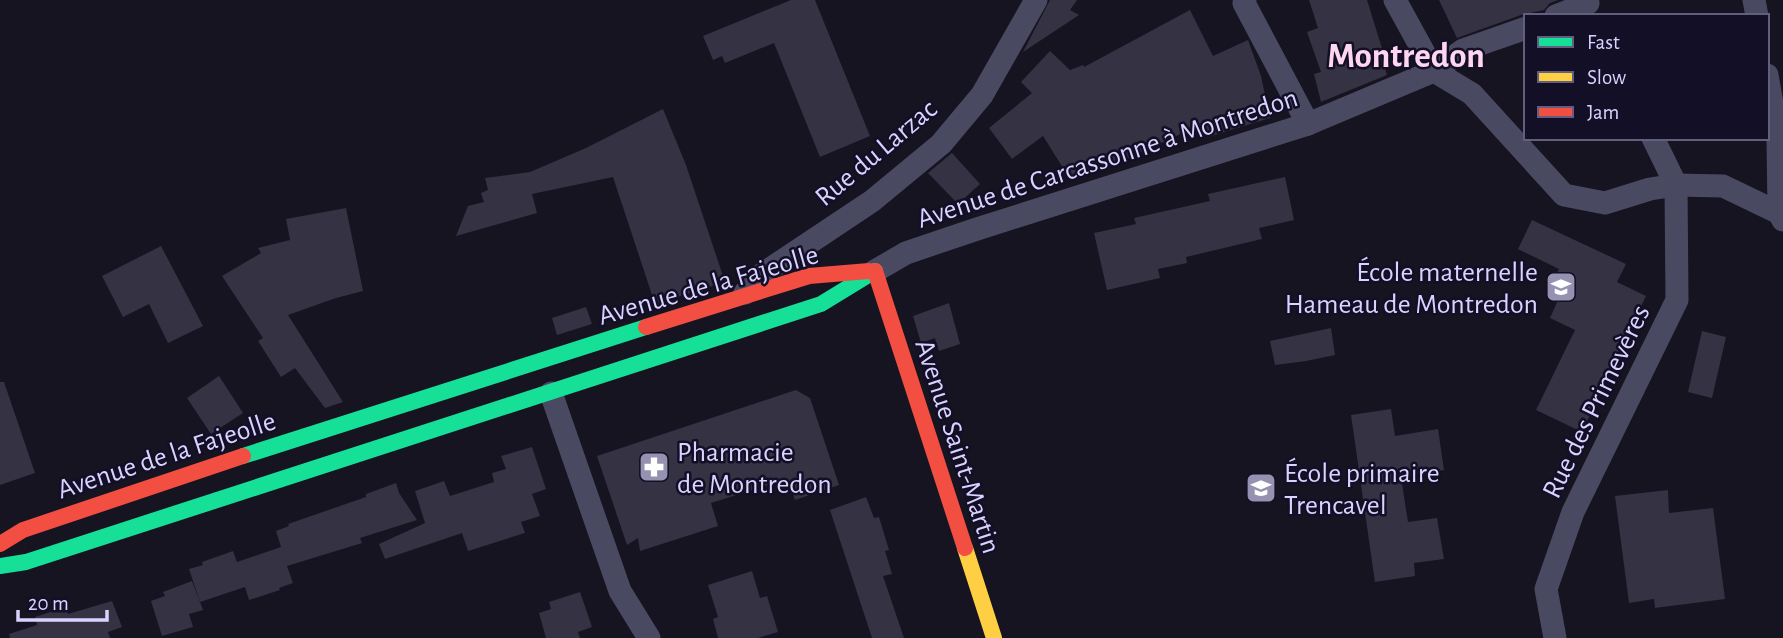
<svg xmlns="http://www.w3.org/2000/svg" width="1783" height="638" viewBox="0 0 1783 638" font-family="'Alegreya Sans',sans-serif">
<style>
.building{fill:#343243}
.lines{fill:none;stroke-linecap:round;stroke-linejoin:round}
.street{stroke:#4a4962;stroke-width:23}
.fast{stroke:#16e098;stroke-width:16}
.slow{stroke:#ffcf43;stroke-width:16}
.jam{stroke:#f24e42;stroke-width:16}
.labels{text-anchor:middle;stroke-width:5;stroke-linejoin:round;paint-order:stroke}
.street-label{font-size:28px;fill:#d9d4ff;stroke:#130f26}
.poi-label{font-size:28px;fill:#d9d4ff;stroke:#130f26;text-anchor:start}
.district-label{font-size:35px;font-weight:bold;fill:#ffd6f0;stroke:#130f26}
</style>
<rect width="100%" height="100%" fill="#161421"/>
<!-- building -->
<g class="building">
<polygon points="791,0 815,0 870,136 820,157 774,43 725,63 722,56 713,60 703,36"/>
<polygon points="1050,0 1077,0 1070,10 1079,15 1023,52"/>
<polygon points="1309,0 1367,0 1385,58 1382,59 1387,75 1321,102 1314,74 1321,72 1307,32 1318,28"/>
<polygon points="1439,0 1558,0 1550,3 1544,10 1521,15 1457,38"/>
<polygon points="1190,10 1213,56 1248,40 1261,76 1270,118 1208,137 1202,124 1105,169 1070,179 1043,136 1012,159 989,128 1032,93 1021,82 1050,51 1070,70 1083,65 1084,67"/>
<polygon points="663,109 686,165 725,282 655,304 613,177 532,194 537,213 456,236 468,206 484,202 481,193 488,190 485,178 530,172 586,148"/>
<polygon points="952,153 980,184 958,204 928,173"/>
<polygon points="1285,177 1294,220 1259,228 1262,239 1186,257 1187,263 1158,269 1160,278 1107,290 1094,233 1136,224 1134,218 1210,201 1208,194"/>
<polygon points="346,208 363,291 336,298 288,315 343,402 325,408 295,368 281,377 258,341 263,338 222,276 261,253 258,248 290,240 286,219"/>
<polygon points="1532,220 1626,264 1617,282 1646,296 1582,432 1536,410 1575,330 1550,318 1563,289 1552,283 1559,269 1518,249"/>
<polygon points="161,246 203,326 168,343 149,304 123,317 102,276"/>
<polygon points="949,303 960,344 939,351 935,338 921,343 913,316"/>
<polygon points="586,307 592,324 557,335 552,318"/>
<polygon points="1331,328 1335,355 1306,361 1275,365 1270,341"/>
<polygon points="1702,331 1726,337 1712,398 1688,392"/>
<polygon points="219,376 243,413 211,434 187,398"/>
<polygon points="0,382 4,382 35,473 0,485"/>
<polygon points="796,390 810,398 839,485 795,500 788,479 711,503 718,526 640,551 638,538 627,545 597,456"/>
<polygon points="1391,409 1395,436 1438,429 1444,470 1401,477 1408,522 1437,518 1444,559 1414,563 1415,576 1375,582 1351,415"/>
<polygon points="532,447 546,489 532,494 540,516 521,522 525,533 468,551 462,533 385,559 379,544 425,523 415,491 444,481 450,496 494,482 492,473 506,469 501,456"/>
<polygon points="396,483 399,493 417,520 360,538 362,543 287,566 293,583 279,588 280,590 249,600 245,587 200,602 189,569 203,565 202,562 233,551 237,562 281,547 276,531 289,526 288,524 366,497 366,494"/>
<polygon points="1668,490 1669,513 1713,508 1725,599 1655,608 1654,599 1629,603 1615,496"/>
<polygon points="866,497 874,518 879,517 889,550 885,551 892,574 883,576 904,638 872,638 830,510"/>
<polygon points="752,571 760,598 767,596 778,632 758,638 718,638 713,619 718,617 708,585"/>
<polygon points="192,581 203,610 189,614 193,627 162,636 151,601 165,596 163,592"/>
<polygon points="580,592 592,627 578,632 580,638 546,638 539,613 551,609 549,602"/>
<polygon points="112,601 122,627 108,632 110,638 10,638 9,634 37,625 35,617 66,607 68,614"/>
</g>
<g class="lines">
<!-- street -->
<g class="street">
<polyline points="1245,0 1244,3 1308,124"/>
<polyline points="1395,0 1434,71 1463,50 1526,28"/>
<polyline points="1754,0 1757,16"/>
<polyline points="1556,16 1588,3"/>
<polyline points="1767,75 1778,138 1779,213"/>
<polyline points="875,271 906,253 977,229 1308,124 1434,71 1472,94 1564,195 1605,203 1650,189 1676,185 1723,186 1779,213 1783,220"/>
<polyline points="745,293 761,275 872,201 941,144 982,95 1036,0"/>
<polyline points="551,393 620,591 649,638"/>
<polyline points="1555,638 1546,589 1573,512 1677,300 1676,185 1653,138"/>
</g>
<!-- fast -->
<g class="fast">
<polyline points="243,456 646,327"/>
<polyline points="0,566 26,562 821,304 875,271"/>
</g>
<!-- slow -->
<polyline class="slow" points="965,548 994,638"/>
<!-- jam -->
<g class="jam">
<polyline points="875,271 965,548"/>
<polyline points="646,327 809,276 869,271"/>
<polyline points="0,544 23,530 243,456"/>
</g>
</g>
<!-- icons -->
<defs>
<g id="school-square" transform="scale(1.575)"><rect x="-9" y="-9" width="18" height="18" rx="4" fill="#9591b1" stroke="#130f26"/><path d="M0-5L7-2L0 1L-7-2ZM-4 1L0 2.5L4 1V4Q0 6-4 4Z" fill="#fff"/></g>
<g id="pharmacy-square" transform="scale(1.575)"><rect x="-9" y="-9" width="18" height="18" rx="4" fill="#9591b1" stroke="#130f26"/><path d="M-2-6h4v4h4v4h-4v4h-4v-4h-4v-4h4Z" fill="#fff"/></g>
</defs>
<g fill-rule="evenodd">
<use href="#school-square" x="1561" y="287"/>
<use href="#pharmacy-square" x="654" y="467"/>
<use href="#school-square" x="1261" y="488"/>
</g>
<g class="labels">
<!-- street labels -->
<g class="street-label">
<text transform="translate(875 152) rotate(-40)" y="10">Rue du Larzac</text>
<text transform="translate(1107 157) rotate(-18)" y="10">Avenue de Carcassonne à Montredon</text>
<text transform="translate(708 284) rotate(-16)" y="10">Avenue de la Fajeolle</text>
<text transform="translate(1595 401) rotate(-64)" y="10">Rue des Primevères</text>
<text transform="translate(959 446) rotate(72)" y="10">Avenue Saint-Martin</text>
<text transform="translate(166 454) rotate(-18)" y="10">Avenue de la Fajeolle</text>
</g>
<!-- poi labels -->
<g class="poi-label">
<text x="1538" y="281" text-anchor="end">École maternelle<tspan x="1538" dy="32">Hameau de Montredon</tspan></text>
<text x="677" y="461">Pharmacie<tspan x="677" dy="32">de Montredon</tspan></text>
<text x="1284" y="482">École primaire<tspan x="1284" dy="32">Trencavel</tspan></text>
</g>
<!-- district labels -->
<g class="district-label">
<text x="1406" y="67">Montredon</text>
</g>
</g>
<!-- legend -->
<rect x="1524" y="14" width="245" height="126" fill="#130f26" stroke="#625e7d" stroke-width="2"/>
<rect x="1538" y="37" width="35" height="10" fill="#16e098" stroke="#625e7d" stroke-width="2"/>
<text x="1587" y="49" font-size="21" fill="#d9d4ff">Fast</text>
<rect x="1538" y="72" width="35" height="10" fill="#ffcf43" stroke="#625e7d" stroke-width="2"/>
<text x="1587" y="84" font-size="21" fill="#d9d4ff">Slow</text>
<rect x="1538" y="107" width="35" height="10" fill="#f24e42" stroke="#625e7d" stroke-width="2"/>
<text x="1587" y="119" font-size="21" fill="#d9d4ff">Jam</text>
<!-- scale -->
<path d="M18 610v10h89v-10" fill="none" stroke="#d9d4ff" stroke-width="3.5"/>
<text x="28" y="610" font-size="21" fill="#d9d4ff" stroke="#130f26" stroke-width="5" paint-order="stroke">20 m</text>
</svg>
